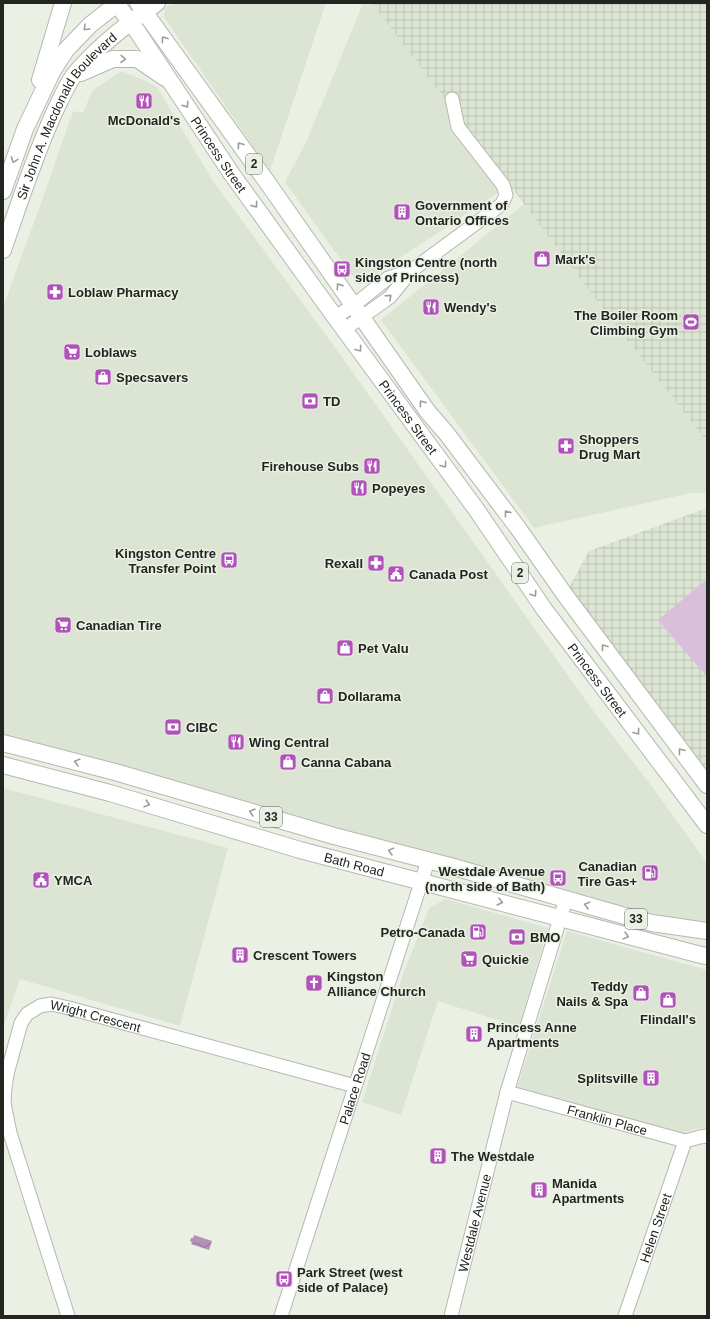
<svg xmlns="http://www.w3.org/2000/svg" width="710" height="1319" viewBox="0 0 710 1319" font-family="Arial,sans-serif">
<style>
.built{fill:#dce5d3}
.industrial{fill:url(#industrial-grid)}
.grass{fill:#dabfdc}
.water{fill:url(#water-waves)}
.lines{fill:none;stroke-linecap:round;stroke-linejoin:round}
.minor-casing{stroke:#b4b9af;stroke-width:15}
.major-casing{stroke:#b4b9af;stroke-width:18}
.minor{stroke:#fff;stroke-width:13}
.major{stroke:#fff;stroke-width:16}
.oneway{stroke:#9c9d9b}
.labels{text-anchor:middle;stroke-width:3;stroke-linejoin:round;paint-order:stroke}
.shield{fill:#ebf0e5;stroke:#5f625c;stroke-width:1}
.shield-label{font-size:12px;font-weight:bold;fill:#232521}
.street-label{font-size:13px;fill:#232521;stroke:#ebf0e5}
.poi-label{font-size:13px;font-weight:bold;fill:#232521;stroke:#ebf0e5;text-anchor:start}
</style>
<defs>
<pattern id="industrial-grid" width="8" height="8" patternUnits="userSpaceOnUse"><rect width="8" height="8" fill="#dce5d3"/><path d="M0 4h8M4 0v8" fill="none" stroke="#bcc4b5"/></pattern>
<pattern id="water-waves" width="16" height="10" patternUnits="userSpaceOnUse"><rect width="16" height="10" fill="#b492b6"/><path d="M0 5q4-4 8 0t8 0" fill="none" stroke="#927794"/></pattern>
</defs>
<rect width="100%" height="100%" fill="#ebf0e5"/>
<!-- built -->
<g class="built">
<polygon points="173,3 326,3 270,171 164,17 165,8"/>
<polygon points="363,3 372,3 510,185 359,285 285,182 307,140"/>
<polygon points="121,71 146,81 157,87 213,181 342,357 591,708 651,785 707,863 707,927 659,920 3,737 3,307 45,192 73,111 83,113 92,91"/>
<polygon points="524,204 707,442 707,493 691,493 534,528 381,320"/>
<polygon points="3,788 228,848 180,1026 20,979 3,1027"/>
<polygon points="446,899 548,928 519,1027 438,1001 401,1115 362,1102 402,977 429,908"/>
<polygon points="567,931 707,970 707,1128 700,1128 682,1133 517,1087"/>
</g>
<!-- industrial -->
<g class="industrial">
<polygon points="372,3 707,3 707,442 601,306"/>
<polygon points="707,508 707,774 566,593 589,551"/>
</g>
<!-- grass -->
<polygon class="grass" points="707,579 707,677 658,620"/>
<!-- water -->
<polygon class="water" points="194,1235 212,1241 209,1250 191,1244 192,1242 190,1241 191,1238 193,1238"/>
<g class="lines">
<!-- minor casing -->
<g class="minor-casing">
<g id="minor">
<polyline points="335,317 353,306 388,278 411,271"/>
<polyline points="345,329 390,297 411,271 502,204 506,195 503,185 458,127 452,99"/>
<path id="s1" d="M507,1092L685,1141L700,1137L707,1136"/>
<path id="s2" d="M68,1316L10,1133L4,1103L5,1088L7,1074L21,1023L27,1014L40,1006L51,1004L69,1008L355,1086"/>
<path id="s3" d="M281,1316L428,861"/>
<path id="s4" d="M451,1316L507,1092L566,899"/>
<path id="s5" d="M625,1316L685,1141"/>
</g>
</g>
<!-- major casing -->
<g class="major-casing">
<g id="major">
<path id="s6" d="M116,3L137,31L231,173L335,317L476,509L544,609L707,825"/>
<polyline points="138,3 267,182 428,412 447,434 518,528 565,595 707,785"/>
<polyline points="81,73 113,59 137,59 165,78"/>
<polyline points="40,80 63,3"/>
<polyline points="3,191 25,129 52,72 66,50 90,25 118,3"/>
<path id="s7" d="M3,250C19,204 34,157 54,113C60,101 66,86 74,75C96,48 128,23 157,3"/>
<polyline points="3,743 115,772 334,836 450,866 632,918 652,923 707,931"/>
<path id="s8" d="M3,765L110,793L300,850L701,955L707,956"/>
</g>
</g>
<!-- minor -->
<use href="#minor" class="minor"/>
<!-- major -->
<use href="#major" class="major"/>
</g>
<!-- one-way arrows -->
<defs><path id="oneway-chevron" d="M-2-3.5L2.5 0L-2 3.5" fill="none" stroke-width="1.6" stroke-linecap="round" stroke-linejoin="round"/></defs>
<g class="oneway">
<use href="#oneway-chevron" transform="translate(86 28) rotate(135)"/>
<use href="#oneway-chevron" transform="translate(164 39) rotate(-126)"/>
<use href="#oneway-chevron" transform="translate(123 59) rotate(1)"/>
<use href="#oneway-chevron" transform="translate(186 105) rotate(56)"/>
<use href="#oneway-chevron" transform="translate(240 145) rotate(-126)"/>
<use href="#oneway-chevron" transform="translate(14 160) rotate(110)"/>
<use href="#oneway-chevron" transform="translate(255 205) rotate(54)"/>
<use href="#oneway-chevron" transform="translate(339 286) rotate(-125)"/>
<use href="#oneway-chevron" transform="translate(389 297) rotate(-42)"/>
<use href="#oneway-chevron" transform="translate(359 349) rotate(54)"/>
<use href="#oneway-chevron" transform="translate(422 403) rotate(-126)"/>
<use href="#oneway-chevron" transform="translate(444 465) rotate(54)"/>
<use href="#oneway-chevron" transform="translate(507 513) rotate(-127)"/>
<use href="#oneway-chevron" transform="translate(534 594) rotate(56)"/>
<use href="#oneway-chevron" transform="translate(604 647) rotate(-127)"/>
<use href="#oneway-chevron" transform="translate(637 732) rotate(53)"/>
<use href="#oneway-chevron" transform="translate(681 751) rotate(-127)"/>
<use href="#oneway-chevron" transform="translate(77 762) rotate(-165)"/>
<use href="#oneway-chevron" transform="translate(147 804) rotate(17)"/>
<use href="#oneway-chevron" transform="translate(252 812) rotate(-164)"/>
<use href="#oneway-chevron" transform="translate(391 851) rotate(-165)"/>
<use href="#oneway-chevron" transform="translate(500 902) rotate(14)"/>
<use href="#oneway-chevron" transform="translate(587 905) rotate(-165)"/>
<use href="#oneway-chevron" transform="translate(626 936) rotate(15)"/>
</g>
<!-- icons -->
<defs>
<g id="restaurant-square" transform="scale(0.9)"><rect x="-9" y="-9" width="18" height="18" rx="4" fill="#b152bb" stroke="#ebf0e5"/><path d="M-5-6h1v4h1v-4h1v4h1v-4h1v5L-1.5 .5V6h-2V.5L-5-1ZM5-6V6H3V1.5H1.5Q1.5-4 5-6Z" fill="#fff"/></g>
<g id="building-square" transform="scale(0.9)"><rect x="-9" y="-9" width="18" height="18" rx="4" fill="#b152bb" stroke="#ebf0e5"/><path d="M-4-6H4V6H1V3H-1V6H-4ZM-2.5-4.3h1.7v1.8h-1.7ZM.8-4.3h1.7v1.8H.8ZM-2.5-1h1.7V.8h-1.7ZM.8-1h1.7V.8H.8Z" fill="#fff"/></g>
<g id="shop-square" transform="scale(0.9)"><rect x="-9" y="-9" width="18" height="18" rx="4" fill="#b152bb" stroke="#ebf0e5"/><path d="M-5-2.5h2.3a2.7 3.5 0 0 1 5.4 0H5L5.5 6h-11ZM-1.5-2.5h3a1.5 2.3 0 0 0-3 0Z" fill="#fff"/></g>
<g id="bus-square" transform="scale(0.9)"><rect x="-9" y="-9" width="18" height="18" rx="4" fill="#b152bb" stroke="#ebf0e5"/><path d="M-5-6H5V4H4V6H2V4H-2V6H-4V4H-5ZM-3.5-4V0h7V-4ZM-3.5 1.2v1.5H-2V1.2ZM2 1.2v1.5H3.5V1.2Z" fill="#fff"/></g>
<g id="pharmacy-square" transform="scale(0.9)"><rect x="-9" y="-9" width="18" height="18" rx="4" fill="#b152bb" stroke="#ebf0e5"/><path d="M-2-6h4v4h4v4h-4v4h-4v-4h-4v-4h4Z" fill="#fff"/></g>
<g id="stadium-square" transform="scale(0.9)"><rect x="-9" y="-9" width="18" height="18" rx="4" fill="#b152bb" stroke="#ebf0e5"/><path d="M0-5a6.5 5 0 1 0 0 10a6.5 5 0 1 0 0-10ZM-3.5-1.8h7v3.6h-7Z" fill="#fff"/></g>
<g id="supermarket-square" transform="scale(0.9)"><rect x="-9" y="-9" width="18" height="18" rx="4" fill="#b152bb" stroke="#ebf0e5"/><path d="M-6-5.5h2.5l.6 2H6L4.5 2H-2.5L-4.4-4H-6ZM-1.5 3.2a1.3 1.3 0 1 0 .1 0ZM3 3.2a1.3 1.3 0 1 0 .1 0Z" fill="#fff"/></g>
<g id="bank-square" transform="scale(0.9)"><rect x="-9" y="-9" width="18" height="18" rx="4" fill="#b152bb" stroke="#ebf0e5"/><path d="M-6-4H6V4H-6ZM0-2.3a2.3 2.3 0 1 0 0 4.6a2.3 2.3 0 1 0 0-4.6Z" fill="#fff"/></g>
<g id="civic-square" transform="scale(0.9)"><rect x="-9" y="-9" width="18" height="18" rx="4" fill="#b152bb" stroke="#ebf0e5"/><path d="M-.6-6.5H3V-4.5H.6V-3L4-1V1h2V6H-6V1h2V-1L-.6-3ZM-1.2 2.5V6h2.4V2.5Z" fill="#fff"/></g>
<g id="fuel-square" transform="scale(0.9)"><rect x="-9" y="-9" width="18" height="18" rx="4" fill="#b152bb" stroke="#ebf0e5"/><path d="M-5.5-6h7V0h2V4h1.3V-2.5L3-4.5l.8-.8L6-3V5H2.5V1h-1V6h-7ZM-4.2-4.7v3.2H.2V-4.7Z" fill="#fff"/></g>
<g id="church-square" transform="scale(0.9)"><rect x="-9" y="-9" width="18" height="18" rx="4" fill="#b152bb" stroke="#ebf0e5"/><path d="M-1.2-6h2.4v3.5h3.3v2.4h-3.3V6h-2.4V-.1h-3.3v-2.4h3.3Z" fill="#fff"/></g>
</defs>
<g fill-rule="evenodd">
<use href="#restaurant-square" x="144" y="101"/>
<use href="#building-square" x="402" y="212"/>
<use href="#shop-square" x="542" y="259"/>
<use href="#bus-square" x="342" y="269"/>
<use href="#pharmacy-square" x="55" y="292"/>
<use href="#restaurant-square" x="431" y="307"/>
<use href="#stadium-square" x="691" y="322"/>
<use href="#supermarket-square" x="72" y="352"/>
<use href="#shop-square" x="103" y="377"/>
<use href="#bank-square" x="310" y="401"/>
<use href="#pharmacy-square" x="566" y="446"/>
<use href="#restaurant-square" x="372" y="466"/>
<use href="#restaurant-square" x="359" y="488"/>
<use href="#bus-square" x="229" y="560"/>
<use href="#pharmacy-square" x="376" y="563"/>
<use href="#civic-square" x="396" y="574"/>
<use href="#supermarket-square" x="63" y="625"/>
<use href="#shop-square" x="345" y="648"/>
<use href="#shop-square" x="325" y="696"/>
<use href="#bank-square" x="173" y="727"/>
<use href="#restaurant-square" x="236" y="742"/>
<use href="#shop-square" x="288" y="762"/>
<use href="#fuel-square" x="650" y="873"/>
<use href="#bus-square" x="558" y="878"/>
<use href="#civic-square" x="41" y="880"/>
<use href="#fuel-square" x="478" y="932"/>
<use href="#bank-square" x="517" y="937"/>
<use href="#building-square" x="240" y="955"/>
<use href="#supermarket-square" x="469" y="959"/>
<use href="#church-square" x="314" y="983"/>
<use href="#shop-square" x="641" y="993"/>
<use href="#shop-square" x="668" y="1000"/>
<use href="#building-square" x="474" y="1034"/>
<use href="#building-square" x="651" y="1078"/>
<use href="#building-square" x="438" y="1156"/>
<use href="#building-square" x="539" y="1190"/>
<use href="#bus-square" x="284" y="1279"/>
</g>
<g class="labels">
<!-- shield labels -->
<g class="shield">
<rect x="246" y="154" width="16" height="20" rx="3"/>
<rect x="512" y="563" width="16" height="20" rx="3"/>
<rect x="260" y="807" width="22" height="20" rx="3"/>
<rect x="625" y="909" width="22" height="20" rx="3"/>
</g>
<g class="shield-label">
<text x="254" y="168">2</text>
<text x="520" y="577">2</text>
<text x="271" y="821">33</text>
<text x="636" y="923">33</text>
</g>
<!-- street labels -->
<g class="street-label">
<text dy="5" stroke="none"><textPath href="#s7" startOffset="150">Sir John A. Macdonald Boulevard</textPath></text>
<text dy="5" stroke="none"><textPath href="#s6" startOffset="183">Princess Street</textPath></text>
<text dy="5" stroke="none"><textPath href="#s6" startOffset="507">Princess Street</textPath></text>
<text dy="5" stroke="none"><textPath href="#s6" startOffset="831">Princess Street</textPath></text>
<text dy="5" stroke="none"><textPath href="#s8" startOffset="365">Bath Road</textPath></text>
<text dy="5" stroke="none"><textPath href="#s2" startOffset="388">Wright Crescent</textPath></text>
<text dy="5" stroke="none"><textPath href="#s3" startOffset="239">Palace Road</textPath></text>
<text dy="5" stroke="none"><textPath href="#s1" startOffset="104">Franklin Place</textPath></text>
<text dy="5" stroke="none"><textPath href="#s4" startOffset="96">Westdale Avenue</textPath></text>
<text dy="5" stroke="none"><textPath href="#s5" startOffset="93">Helen Street</textPath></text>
</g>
<!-- poi labels -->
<g class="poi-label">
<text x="144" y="125" text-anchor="middle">McDonald's</text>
<text x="415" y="210">Government of<tspan x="415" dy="15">Ontario Offices</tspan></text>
<text x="555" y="264">Mark's</text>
<text x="355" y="267">Kingston Centre (north<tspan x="355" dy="15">side of Princess)</tspan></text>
<text x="68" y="297">Loblaw Pharmacy</text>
<text x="444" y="312">Wendy's</text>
<text x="678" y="320" text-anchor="end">The Boiler Room<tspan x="678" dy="15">Climbing Gym</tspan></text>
<text x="85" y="357">Loblaws</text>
<text x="116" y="382">Specsavers</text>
<text x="323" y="406">TD</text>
<text x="579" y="444">Shoppers<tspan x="579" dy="15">Drug Mart</tspan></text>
<text x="359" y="471" text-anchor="end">Firehouse Subs</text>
<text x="372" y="493">Popeyes</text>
<text x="216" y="558" text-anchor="end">Kingston Centre<tspan x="216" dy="15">Transfer Point</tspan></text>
<text x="363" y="568" text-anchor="end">Rexall</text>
<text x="409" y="579">Canada Post</text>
<text x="76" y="630">Canadian Tire</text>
<text x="358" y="653">Pet Valu</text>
<text x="338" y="701">Dollarama</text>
<text x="186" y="732">CIBC</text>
<text x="249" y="747">Wing Central</text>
<text x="301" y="767">Canna Cabana</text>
<text x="637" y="871" text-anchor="end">Canadian<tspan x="637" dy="15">Tire Gas+</tspan></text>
<text x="545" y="876" text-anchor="end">Westdale Avenue<tspan x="545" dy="15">(north side of Bath)</tspan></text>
<text x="54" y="885">YMCA</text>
<text x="465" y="937" text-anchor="end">Petro-Canada</text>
<text x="530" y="942">BMO</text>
<text x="253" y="960">Crescent Towers</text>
<text x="482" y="964">Quickie</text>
<text x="327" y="981">Kingston<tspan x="327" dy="15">Alliance Church</tspan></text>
<text x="628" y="991" text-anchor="end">Teddy<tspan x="628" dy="15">Nails &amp; Spa</tspan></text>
<text x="668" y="1024" text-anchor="middle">Flindall's</text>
<text x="487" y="1032">Princess Anne<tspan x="487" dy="15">Apartments</tspan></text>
<text x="638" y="1083" text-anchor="end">Splitsville</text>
<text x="451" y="1161">The Westdale</text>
<text x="552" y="1188">Manida<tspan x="552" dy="15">Apartments</tspan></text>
<text x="297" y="1277">Park Street (west<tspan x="297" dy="15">side of Palace)</tspan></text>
</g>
</g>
<!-- border -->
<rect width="710" height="1319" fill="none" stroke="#232521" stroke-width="8"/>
</svg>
